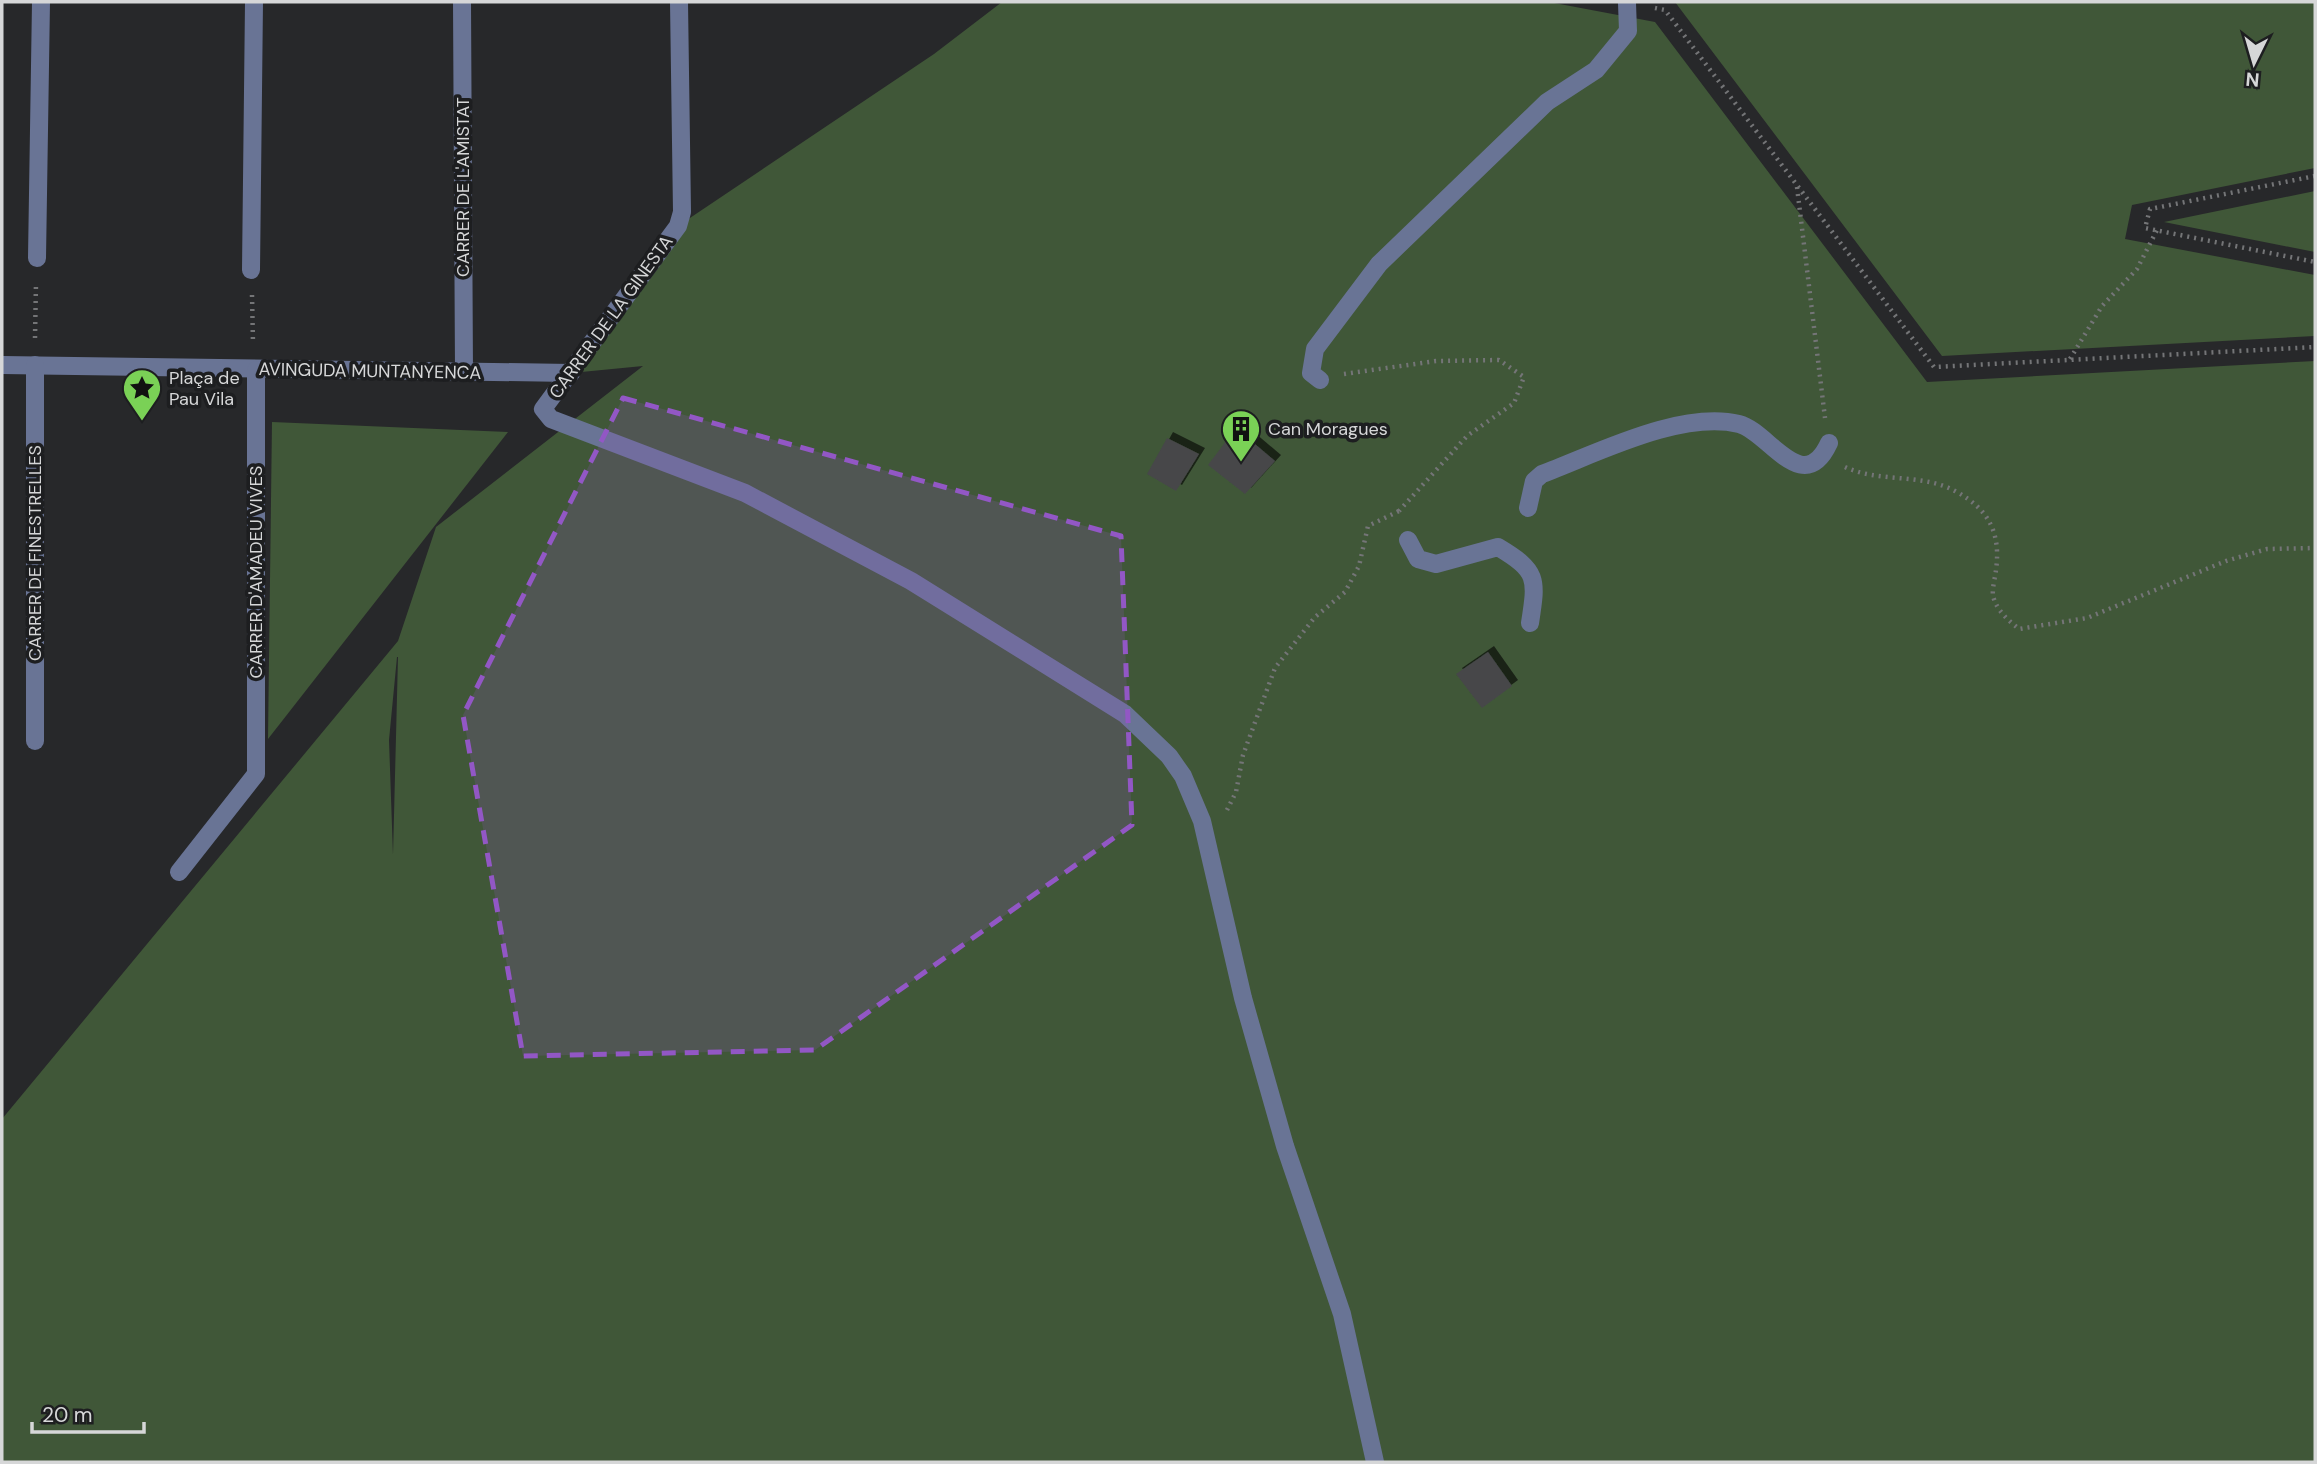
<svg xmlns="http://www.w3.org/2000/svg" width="2317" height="1464" viewBox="0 0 2317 1464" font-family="'DM Sans',sans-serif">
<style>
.green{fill:#405738;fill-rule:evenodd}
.building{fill:#464749;filter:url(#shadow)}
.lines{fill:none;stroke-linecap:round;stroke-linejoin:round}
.path{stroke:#747577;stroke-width:4.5;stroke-dasharray:2 5;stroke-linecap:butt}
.minor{stroke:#697495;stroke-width:18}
.marked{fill:#9257c5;fill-opacity:0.2;stroke:#9257c5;stroke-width:5;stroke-dasharray:14 9;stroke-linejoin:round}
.labels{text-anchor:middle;stroke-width:7;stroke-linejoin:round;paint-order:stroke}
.street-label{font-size:18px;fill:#d6d7d8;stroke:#1d1e20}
.poi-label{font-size:18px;fill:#d6d7d8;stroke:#1d1e20;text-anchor:start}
</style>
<defs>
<filter id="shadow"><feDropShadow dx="6" dy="-6" stdDeviation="0" flood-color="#0009"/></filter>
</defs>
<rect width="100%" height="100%" fill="#27282a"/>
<!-- green -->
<g class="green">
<path d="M1002,2H1549L1655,22L1927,382L2315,361V1462H2V1119L398,641L436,527L643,366L571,373L678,226L934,54ZM397,657H398L393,855L389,740Z"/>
<polygon points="1675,2 2315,2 2315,168 2132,205 2125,239 2315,275 2315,336 1942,356"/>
<polygon points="2315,191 2315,252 2164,222"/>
<polygon points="272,422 508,432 268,739"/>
</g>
<!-- building -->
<g class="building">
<polygon points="1236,428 1275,461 1245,494 1208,465"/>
<polygon points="1167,438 1199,454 1176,491 1147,474"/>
<polygon points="1488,652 1512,686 1482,708 1456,674"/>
</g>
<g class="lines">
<!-- path -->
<g class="path">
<polyline points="1655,8 1665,10 1934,367 2315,347"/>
<polyline points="2315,176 2150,209 2145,228 2315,262"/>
<polyline points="1797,187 1825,418"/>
<polyline points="252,295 253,343"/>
<polyline points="35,338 36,283"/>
<polyline points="2070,359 2102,306 2137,269 2157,230"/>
<polyline points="1344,374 1436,361 1499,360 1524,377 1514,403 1467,436 1399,511 1400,514"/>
<path d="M1845,467C1879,483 1922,473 1955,491C1989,509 2001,533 1996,570C1995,578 1992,589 1993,596C1997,611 2008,620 2019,629L2087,618L2226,561L2267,549L2315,548"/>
<polyline points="1227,810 1236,792 1243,755 1275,668 1315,617 1345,592 1359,566 1368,526 1399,511"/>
</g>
<!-- minor -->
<g class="minor">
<polyline points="462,2 464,372"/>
<polyline points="679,2 682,212 678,226 543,409 551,419 745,493 911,581 1125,714 1169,756 1183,776 1202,821 1243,998 1285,1146 1342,1314 1375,1462"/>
<polyline points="37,258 41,2"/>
<polyline points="251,270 254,2"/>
<polyline points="2,365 571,373"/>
<polyline points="35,365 35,741"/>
<polyline points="1320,380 1311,373 1315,349 1379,264 1547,102 1596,70 1628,31 1627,3"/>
<path d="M1528,508L1534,481L1542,474C1596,454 1680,410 1739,424C1768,431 1803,499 1829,443"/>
<path d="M1408,540L1418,559L1436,564L1498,547C1538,571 1537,578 1530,623"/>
<polyline points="179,872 256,774 256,370"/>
</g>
</g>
<!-- marked area -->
<path class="marked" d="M623,398L1121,536L1132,825L815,1050L523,1056L463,715Z"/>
<!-- icons -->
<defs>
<g id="sight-pin" transform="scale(2.0125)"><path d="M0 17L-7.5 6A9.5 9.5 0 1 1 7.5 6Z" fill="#7ad156" stroke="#1d1e20"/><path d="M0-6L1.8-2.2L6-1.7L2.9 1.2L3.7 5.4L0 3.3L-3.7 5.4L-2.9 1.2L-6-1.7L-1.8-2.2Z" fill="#111"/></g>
<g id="building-pin" transform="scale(2.0125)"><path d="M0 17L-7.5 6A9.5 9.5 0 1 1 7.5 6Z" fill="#7ad156" stroke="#1d1e20"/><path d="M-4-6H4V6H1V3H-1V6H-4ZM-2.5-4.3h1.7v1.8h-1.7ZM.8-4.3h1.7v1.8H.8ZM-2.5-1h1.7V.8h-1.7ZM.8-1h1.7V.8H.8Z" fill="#111"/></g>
</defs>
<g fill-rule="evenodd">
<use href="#sight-pin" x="142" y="388"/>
<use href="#building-pin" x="1241" y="429"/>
</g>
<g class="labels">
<!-- street labels -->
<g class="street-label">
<text transform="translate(463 187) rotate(-90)" y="6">CARRER DE L'AMISTAT</text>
<text transform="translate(611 317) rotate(-54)" y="6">CARRER DE LA GINESTA</text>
<text transform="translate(370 371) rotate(1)" y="6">AVINGUDA MUNTANYENCA</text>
<text transform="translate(35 553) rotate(-90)" y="6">CARRER DE FINESTRELLES</text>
<text transform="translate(256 572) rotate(-90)" y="6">CARRER D'AMADEU VIVES</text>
</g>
<!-- poi labels -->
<g class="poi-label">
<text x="169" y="384">Plaça de<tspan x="169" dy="21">Pau Vila</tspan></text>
<text x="1268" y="435">Can Moragues</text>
</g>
</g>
<!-- border -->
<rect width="2317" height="1464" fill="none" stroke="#d6d7d8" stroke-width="7"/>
<!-- north arrow -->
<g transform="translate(2254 63) rotate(185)" stroke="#1d1e20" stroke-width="5" paint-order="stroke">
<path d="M0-5L12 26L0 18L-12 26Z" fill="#d6d7d8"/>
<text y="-10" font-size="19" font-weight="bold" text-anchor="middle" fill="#d6d7d8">N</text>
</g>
<!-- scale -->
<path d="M32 1422v10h112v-10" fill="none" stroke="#d6d7d8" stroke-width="3.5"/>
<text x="42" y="1422" font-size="21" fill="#d6d7d8" stroke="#1d1e20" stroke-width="5" paint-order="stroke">20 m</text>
</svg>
